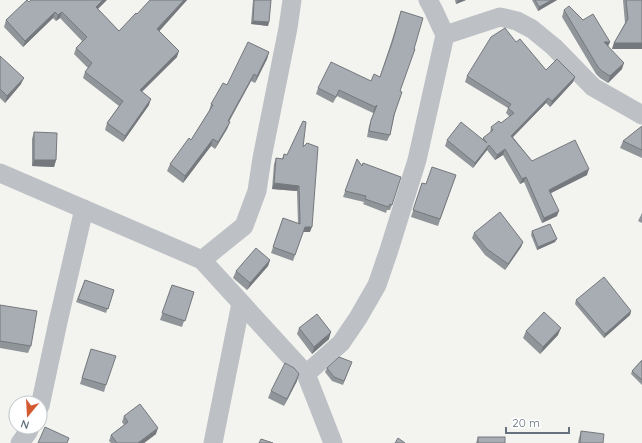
<svg xmlns="http://www.w3.org/2000/svg" width="642" height="443" viewBox="0 0 642 443" font-family="Quicksand,sans-serif">
<style>
.lines{fill:none;stroke-linecap:round;stroke-linejoin:round}
.street{stroke:#bdc0c4;stroke-width:19}
.wall{fill:#909599}
.shaded-wall{fill:#75797d}
.building{fill:#a7adb2;stroke:#75797d}
</style>
<rect width="100%" height="100%" fill="#f3f3f0"/>
<g class="lines">
<!-- street -->
<g class="street">
<polyline points="292,0 288,28 262,158 257,191 244,226 202,260 306,374 333,443"/>
<polyline points="445,35 500,17 517,21 532,29 554,47 593,87 642,115"/>
<polyline points="0,173 202,260"/>
<polyline points="306,374 341,343 358,318 377,285 389,250 417,160 445,35 433,9 428,0"/>
<polyline points="40,406 58,322 84,209"/>
<polyline points="20,443 28,432 30,427"/>
<polyline points="213,443 241,303"/>
</g>
</g>
<!-- wall -->
<g class="wall">
<polygon points="164,0 187,0 159,31 177,57 142,92 149,105 123,142 105,130 107,123 119,106 83,78 85,72 88,68 74,54 76,48 82,41 60,18 56,21 53,18 23,47 4,27 6,20 29,2 98,9 119,31 137,14"/>
<polygon points="253,0 271,0 268,26 251,24"/>
<polygon points="455,0 466,0 456,4"/>
<polygon points="532,0 557,0 538,11"/>
<polygon points="623,0 642,0 612,49 614,43 625,23"/>
<polygon points="564,10 608,46 622,69 608,83 600,78 596,74 562,17"/>
<polygon points="401,11 400,91 390,135 387,141 367,137 369,126 374,112 373,113 337,96 333,103 316,94 318,88 371,81 380,76 390,46"/>
<polygon points="516,42 546,70 575,77 573,82 550,107 546,103 513,137 532,161 587,175 551,193 557,216 542,223 524,182 520,184 503,155 495,160 487,150 473,168 445,146 447,140 483,139 483,138 490,133 491,127 501,123 510,117 506,113 508,108 465,82 467,76"/>
<polygon points="269,52 267,59 255,83 251,81 229,122 230,122 227,129 215,149 211,146 183,183 167,171 170,164 191,140 209,111 211,104 227,85"/>
<polygon points="0,56 21,84 5,103 0,98"/>
<polygon points="642,126 642,158 620,148 623,141"/>
<polygon points="34,132 56,160 54,167 32,166 32,139"/>
<polygon points="303,147 310,232 303,232 293,261 271,253 283,218 298,224 297,191 272,189 274,164 276,158 282,159 284,154 287,155"/>
<polygon points="357,159 362,166 363,163 392,205 390,210 387,210 386,213 363,204 364,202 343,197"/>
<polygon points="456,175 438,226 411,217 422,183 426,184"/>
<polygon points="642,213 642,223 638,221"/>
<polygon points="532,231 555,242 537,250 531,235"/>
<polygon points="474,233 523,242 521,247 505,270 485,255 472,238"/>
<polygon points="270,260 268,266 247,290 233,278 236,271"/>
<polygon points="85,280 114,290 106,313 76,302"/>
<polygon points="172,285 194,292 182,327 160,320"/>
<polygon points="576,300 631,311 630,315 604,338 575,304"/>
<polygon points="0,305 31,346 28,353 0,348"/>
<polygon points="299,328 329,339 312,354 297,334"/>
<polygon points="526,331 558,335 540,354 523,338"/>
<polygon points="91,349 106,385 104,392 80,384"/>
<polygon points="642,360 642,385 631,374 632,371"/>
<polygon points="352,362 343,385 332,381 325,372 327,368"/>
<polygon points="297,381 284,406 268,398 271,391"/>
<polygon points="124,416 156,434 144,443 111,443 109,441 111,435 124,425 122,422"/>
<polygon points="581,431 603,443 578,443 579,438"/>
<polygon points="478,437 505,443 476,443"/>
</g>
<!-- shaded-wall -->
<g class="shaded-wall">
<polygon points="103,0 107,0 93,14 96,7"/>
<polygon points="184,0 187,0 155,36 157,29"/>
<polygon points="458,0 466,0 456,4"/>
<polygon points="552,0 557,0 538,11 539,7"/>
<polygon points="55,12 53,18 23,47 25,41"/>
<polygon points="62,12 60,18 56,21 58,15"/>
<polygon points="253,21 269,22 268,26 251,24"/>
<polygon points="604,42 610,42 607,49"/>
<polygon points="614,43 642,43 642,49 612,49"/>
<polygon points="179,51 177,57 137,96 140,90"/>
<polygon points="269,52 267,59 255,83 257,76"/>
<polygon points="624,63 622,69 608,83 610,76"/>
<polygon points="254,74 251,81 225,128 228,121"/>
<polygon points="575,77 573,82 550,107 552,101"/>
<polygon points="24,78 21,84 5,103 7,96"/>
<polygon points="548,98 546,103 509,141 511,136"/>
<polygon points="151,99 149,105 123,142 125,136"/>
<polygon points="377,105 375,112 373,113 375,107"/>
<polygon points="230,122 227,129 215,149 218,142"/>
<polygon points="213,139 211,146 183,183 185,176"/>
<polygon points="489,145 487,150 473,168 475,163"/>
<polygon points="505,149 503,155 495,160 497,155"/>
<polygon points="34,160 56,160 54,167 32,166"/>
<polygon points="589,169 587,175 547,195 549,190"/>
<polygon points="526,177 524,182 520,184 522,179"/>
<polygon points="274,183 299,186 297,191 272,189"/>
<polygon points="559,211 557,216 542,223 544,218"/>
<polygon points="305,227 312,227 310,232 303,232"/>
<polygon points="557,239 555,242 537,250 538,247"/>
<polygon points="523,242 521,247 505,270 508,264"/>
<polygon points="270,260 268,266 247,290 250,283"/>
<polygon points="631,311 630,315 604,338 605,334"/>
<polygon points="561,328 558,335 540,354 543,347"/>
<polygon points="331,332 329,339 312,354 314,347"/>
<polygon points="299,374 297,381 284,406 287,399"/>
<polygon points="158,428 156,434 144,443 138,443"/>
</g>
<!-- building -->
<g class="building">
<polygon points="27,0 29,2 31,0 103,0 96,7 119,31 136,13 137,14 150,0 184,0 157,29 179,51 140,90 151,99 125,136 107,123 123,101 85,72 92,63 76,48 87,37 62,12 58,15 55,12 25,41 6,20"/>
<polygon points="254,0 271,0 269,22 253,21"/>
<polygon points="535,0 552,0 539,7"/>
<polygon points="626,0 642,0 642,43 614,43 628,19"/>
<polygon points="569,6 583,20 593,14 610,42 604,42 624,63 610,76 602,71 598,67 564,10"/>
<polygon points="401,11 423,18 414,49 415,49 400,91 402,92 394,115 390,135 369,131 371,120 377,105 375,107 339,90 336,97 318,88 331,62 371,81 374,74 380,77 393,40"/>
<polygon points="505,28 516,42 520,39 546,70 557,59 575,77 552,101 548,98 511,136 532,161 575,140 589,169 549,190 559,211 544,218 526,177 522,179 505,149 497,155 489,145 475,163 447,140 461,122 487,143 483,138 493,130 491,127 499,121 501,123 514,113 508,108 511,104 467,76 491,37"/>
<polygon points="248,42 269,52 257,76 254,74 228,121 230,122 218,142 213,139 185,176 170,164 189,138 191,140 213,105 211,104 223,83 227,85"/>
<polygon points="0,56 24,78 7,96 0,89"/>
<polygon points="303,121 306,122 303,147 307,143 318,147 312,227 305,227 295,255 273,247 283,218 300,224 299,186 274,183 276,158 283,159 284,154 287,155"/>
<polygon points="642,126 642,150 623,141"/>
<polygon points="34,132 57,133 56,160 34,160"/>
<polygon points="357,159 362,166 363,163 401,177 392,205 390,204 388,207 365,199 366,196 345,191"/>
<polygon points="432,167 456,175 440,219 413,210 422,183 426,184"/>
<polygon points="500,212 523,242 508,264 487,249 474,233"/>
<polygon points="550,224 557,239 538,247 532,231"/>
<polygon points="256,248 270,260 250,283 236,271"/>
<polygon points="604,277 631,311 605,334 576,300"/>
<polygon points="85,280 114,290 108,309 78,299"/>
<polygon points="172,285 194,292 185,321 162,313"/>
<polygon points="0,305 37,311 31,346 0,341"/>
<polygon points="544,312 561,328 543,347 526,331"/>
<polygon points="317,314 331,332 314,347 299,328"/>
<polygon points="91,349 116,356 106,385 82,378"/>
<polygon points="339,357 352,362 344,381 334,377 327,368"/>
<polygon points="642,360 642,380 632,371"/>
<polygon points="285,363 294,368 299,374 287,399 271,391"/>
<polygon points="140,404 158,428 138,443 117,443 111,435 128,422 124,416"/>
<polygon points="45,427 69,438 67,443 38,443"/>
<polygon points="581,431 604,434 603,443 580,443"/>
<rect x="478" y="437" width="27" height="6"/>
<polygon points="398,438 405,443 395,443"/>
<polygon points="261,439 273,443 259,443"/>
</g>
<!-- north arrow -->
<g transform="translate(28 415) rotate(198)"><circle r="19" fill="#ffffff" stroke="#c1c7cb"/>
<path d="M0-3L7 15L0 10L-7 15Z" fill="#d35930"/>
<text y="-6" font-size="11" font-weight="bold" text-anchor="middle" fill="#65727e">N</text>
</g>
<!-- scale -->
<path d="M506 427v6h63v-6" fill="none" stroke="#65727e" stroke-width="2"/>
<text x="512" y="427" font-size="12" fill="#65727e" stroke="#ffffff" stroke-width="3" paint-order="stroke">20 m</text>
</svg>
